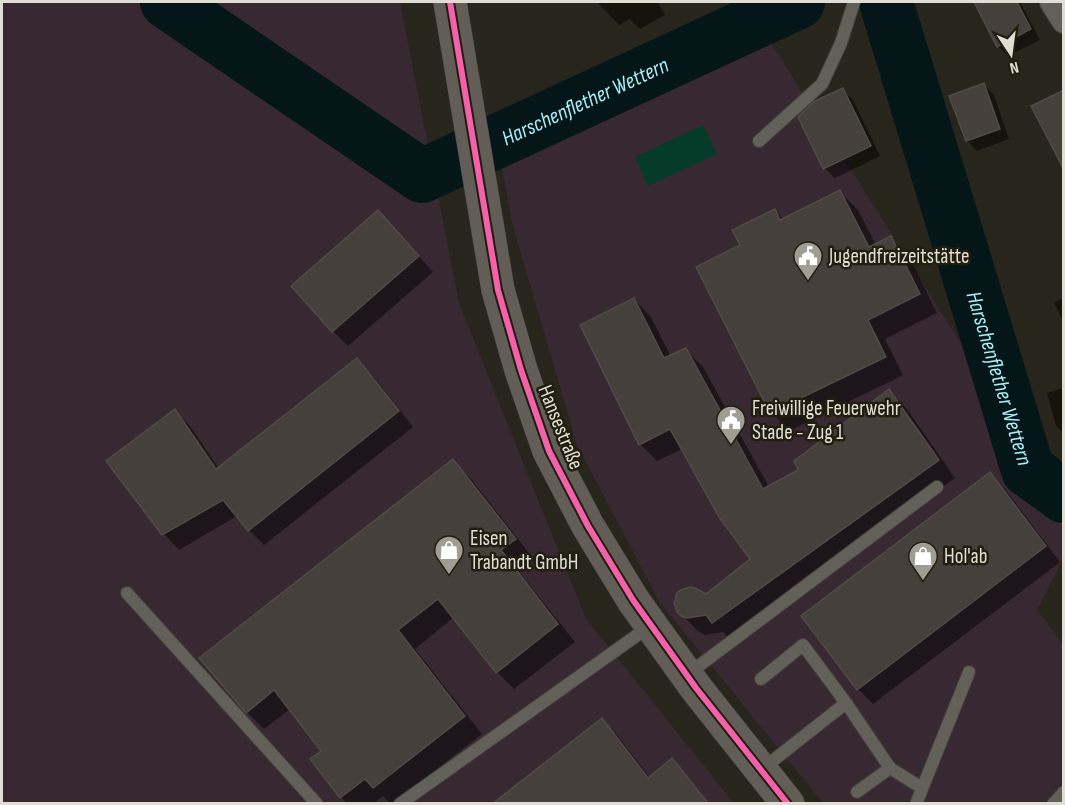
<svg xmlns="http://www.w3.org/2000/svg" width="1065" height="805" viewBox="0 0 1065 805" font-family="'Sofia Sans Condensed',sans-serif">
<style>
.commercial{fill:#382831}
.green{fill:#053b29}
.shadow{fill:#0007}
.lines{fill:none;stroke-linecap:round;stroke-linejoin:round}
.river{stroke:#041618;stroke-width:54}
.building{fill:#45403b;stroke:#504b45;stroke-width:1.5}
.lane-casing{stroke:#424039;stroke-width:14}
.street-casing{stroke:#424039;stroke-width:26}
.secondary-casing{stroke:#424039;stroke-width:34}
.lane{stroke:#626059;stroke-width:12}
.street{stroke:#626059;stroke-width:24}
.secondary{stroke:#625d57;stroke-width:33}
.cycleway-casing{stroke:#221e0f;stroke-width:10}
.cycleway{stroke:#f560ab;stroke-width:6}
.labels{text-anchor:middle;stroke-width:5;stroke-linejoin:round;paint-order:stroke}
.poi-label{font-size:21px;fill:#e0ded4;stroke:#221e0f;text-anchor:start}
.street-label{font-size:21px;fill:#e0ded4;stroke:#221e0f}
.water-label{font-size:22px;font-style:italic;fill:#a8eef7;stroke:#221e0f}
</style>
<rect width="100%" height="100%" fill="#28251c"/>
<!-- commercial -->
<g class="commercial">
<polygon points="2,2 400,2 459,303 586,619 734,803 2,804"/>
<polygon points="771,43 1063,505 1063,559 1037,610 1063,644 1063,803 823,803 660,603 577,445 512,223 502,168"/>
</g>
<!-- green -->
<polygon class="green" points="703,125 717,154 648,186 635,157"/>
<!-- shadow -->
<g class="shadow">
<polygon points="597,2 662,2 658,3 665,15 640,29 630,19 619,25"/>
<polygon points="980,2 1020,2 1040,40 1008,56 998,46 976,3"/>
<polygon points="984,85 994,95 1009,139 977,151 967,140"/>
<polygon points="843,90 853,100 880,156 835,178 824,168"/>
<polygon points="840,192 858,210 876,245 891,238 909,256 937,313 885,339 903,375 789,431 771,412 742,246 775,210 784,220"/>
<polygon points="393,227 433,272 348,346 333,331"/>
<polygon points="1064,298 1064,323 1054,302"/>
<polygon points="634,299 651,317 671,357 686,350 703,367 769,487 800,471 889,391 907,409 955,478 731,640 723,632 705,635 697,630 679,612 706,596 752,559 682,449 657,461 640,444"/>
<polygon points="357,360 372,375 413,427 264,545 249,530 237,516 179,550 164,534 109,462 175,411 190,426 219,469"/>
<polygon points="1064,388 1064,434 1056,426 1047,393"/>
<polygon points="453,461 471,479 532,557 517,569 575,642 514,689 497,672 454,617 415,649 482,734 392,804 390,804 383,796 373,804 347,804 312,760 323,751 290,709 264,729 247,712"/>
<polygon points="989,474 1005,489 1060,562 873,704 858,689"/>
<polygon points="602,720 617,735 650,778 672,760 687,776 710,804 495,804"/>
</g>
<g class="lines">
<!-- river -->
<g class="river">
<path id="s1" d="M167,2L422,176L798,2"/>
<path id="s2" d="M886,2L1028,470L1064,496"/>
</g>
</g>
<!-- building -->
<g class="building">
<polygon points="974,2 1017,2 1031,29 997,47"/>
<polygon points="984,83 1000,129 966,141 949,96"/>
<polygon points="843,88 871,146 823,169 798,117 815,101"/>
<polygon points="1064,90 1064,170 1031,106"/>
<polygon points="840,190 869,247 891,236 920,294 868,320 886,357 770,413 696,267 740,245 732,230 775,209 780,220"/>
<polygon points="378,210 419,256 332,332 291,286"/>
<polygon points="634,298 664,358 686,348 763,489 798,470 794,461 889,389 939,460 712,623 706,615 687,618 681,616 677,612 674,603 677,593 681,590 690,587 695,588 706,594 750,559 719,517 670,429 639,445 580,325"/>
<polygon points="357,358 399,411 248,531 223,500 162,535 106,461 175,409 216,469"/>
<polygon points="453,459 516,539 501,550 558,624 496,673 438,599 398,630 465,716 373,788 365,779 340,798 310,759 321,751 274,690 246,713 199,658"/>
<polygon points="990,472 1046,546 857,690 801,616"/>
<polygon points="602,718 648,778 672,758 709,804 492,804"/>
</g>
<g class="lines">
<!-- lane casing -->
<g class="lane-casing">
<g id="lane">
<polyline points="759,141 822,84 841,43 854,2"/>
<polyline points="127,593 317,804"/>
<polyline points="688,674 937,487"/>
<polyline points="761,679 803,645 846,703"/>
<polyline points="761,770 846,703 890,768 922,788"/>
<polyline points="857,792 890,768"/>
<polyline points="400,804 650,626"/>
<polyline points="916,804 969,672"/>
<polyline points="1053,804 1064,792"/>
</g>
</g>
<!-- street casing -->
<g class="street-casing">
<polyline id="street" points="1052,2 1064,21"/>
</g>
<!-- secondary casing -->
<g class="secondary-casing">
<polyline id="secondary" points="450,2 498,290 521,370 549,451 588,526 633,600 696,688 788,804"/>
</g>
<!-- lane -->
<use href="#lane" class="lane"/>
<!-- street -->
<use href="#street" class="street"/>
<!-- secondary -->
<use href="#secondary" class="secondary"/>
<!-- cycleway casing -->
<g class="cycleway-casing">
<polyline id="cycleway" points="450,2 498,290 521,370 549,451 588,526 633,600 696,688 788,804"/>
</g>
<!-- cycleway -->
<use href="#cycleway" class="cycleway"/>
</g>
<!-- icons -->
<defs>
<g id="civic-pin" transform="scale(1.5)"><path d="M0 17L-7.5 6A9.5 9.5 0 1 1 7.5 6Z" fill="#a09d94" stroke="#221e0f"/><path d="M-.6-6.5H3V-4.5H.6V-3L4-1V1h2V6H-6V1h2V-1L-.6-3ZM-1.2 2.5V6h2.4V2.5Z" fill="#fff"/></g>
<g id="shop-pin" transform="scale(1.5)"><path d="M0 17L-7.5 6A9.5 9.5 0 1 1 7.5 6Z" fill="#a09d94" stroke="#221e0f"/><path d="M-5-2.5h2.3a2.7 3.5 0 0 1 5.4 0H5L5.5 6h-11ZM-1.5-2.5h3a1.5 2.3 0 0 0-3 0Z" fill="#fff"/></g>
</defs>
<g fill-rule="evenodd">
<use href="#civic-pin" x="808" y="256"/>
<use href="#civic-pin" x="731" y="420"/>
<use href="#shop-pin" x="449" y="550"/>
<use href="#shop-pin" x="923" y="556"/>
</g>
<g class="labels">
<!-- poi labels -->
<g class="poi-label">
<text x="829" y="263">Jugendfreizeitstätte</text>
<text x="752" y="415">Freiwillige Feuerwehr<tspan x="752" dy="24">Stade - Zug 1</tspan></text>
<text x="470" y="545">Eisen<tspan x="470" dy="24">Trabandt GmbH</tspan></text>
<text x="944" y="563">Hol'ab</text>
</g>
<!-- street labels -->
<g class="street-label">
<text transform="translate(561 427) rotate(68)" y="7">Hansestraße</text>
</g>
<!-- water labels -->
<g class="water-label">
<text dy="8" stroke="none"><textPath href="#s1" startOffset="488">Harschenflether Wettern</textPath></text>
<text dy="8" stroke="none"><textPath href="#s2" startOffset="393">Harschenflether Wettern</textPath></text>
</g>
</g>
<!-- border -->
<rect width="1065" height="805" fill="none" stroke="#e0ded4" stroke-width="6"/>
<!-- north arrow -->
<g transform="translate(1011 54) rotate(167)" stroke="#221e0f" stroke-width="4.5" paint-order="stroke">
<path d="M0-4.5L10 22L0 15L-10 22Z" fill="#e0ded4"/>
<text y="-9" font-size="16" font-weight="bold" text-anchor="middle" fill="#e0ded4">N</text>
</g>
</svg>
